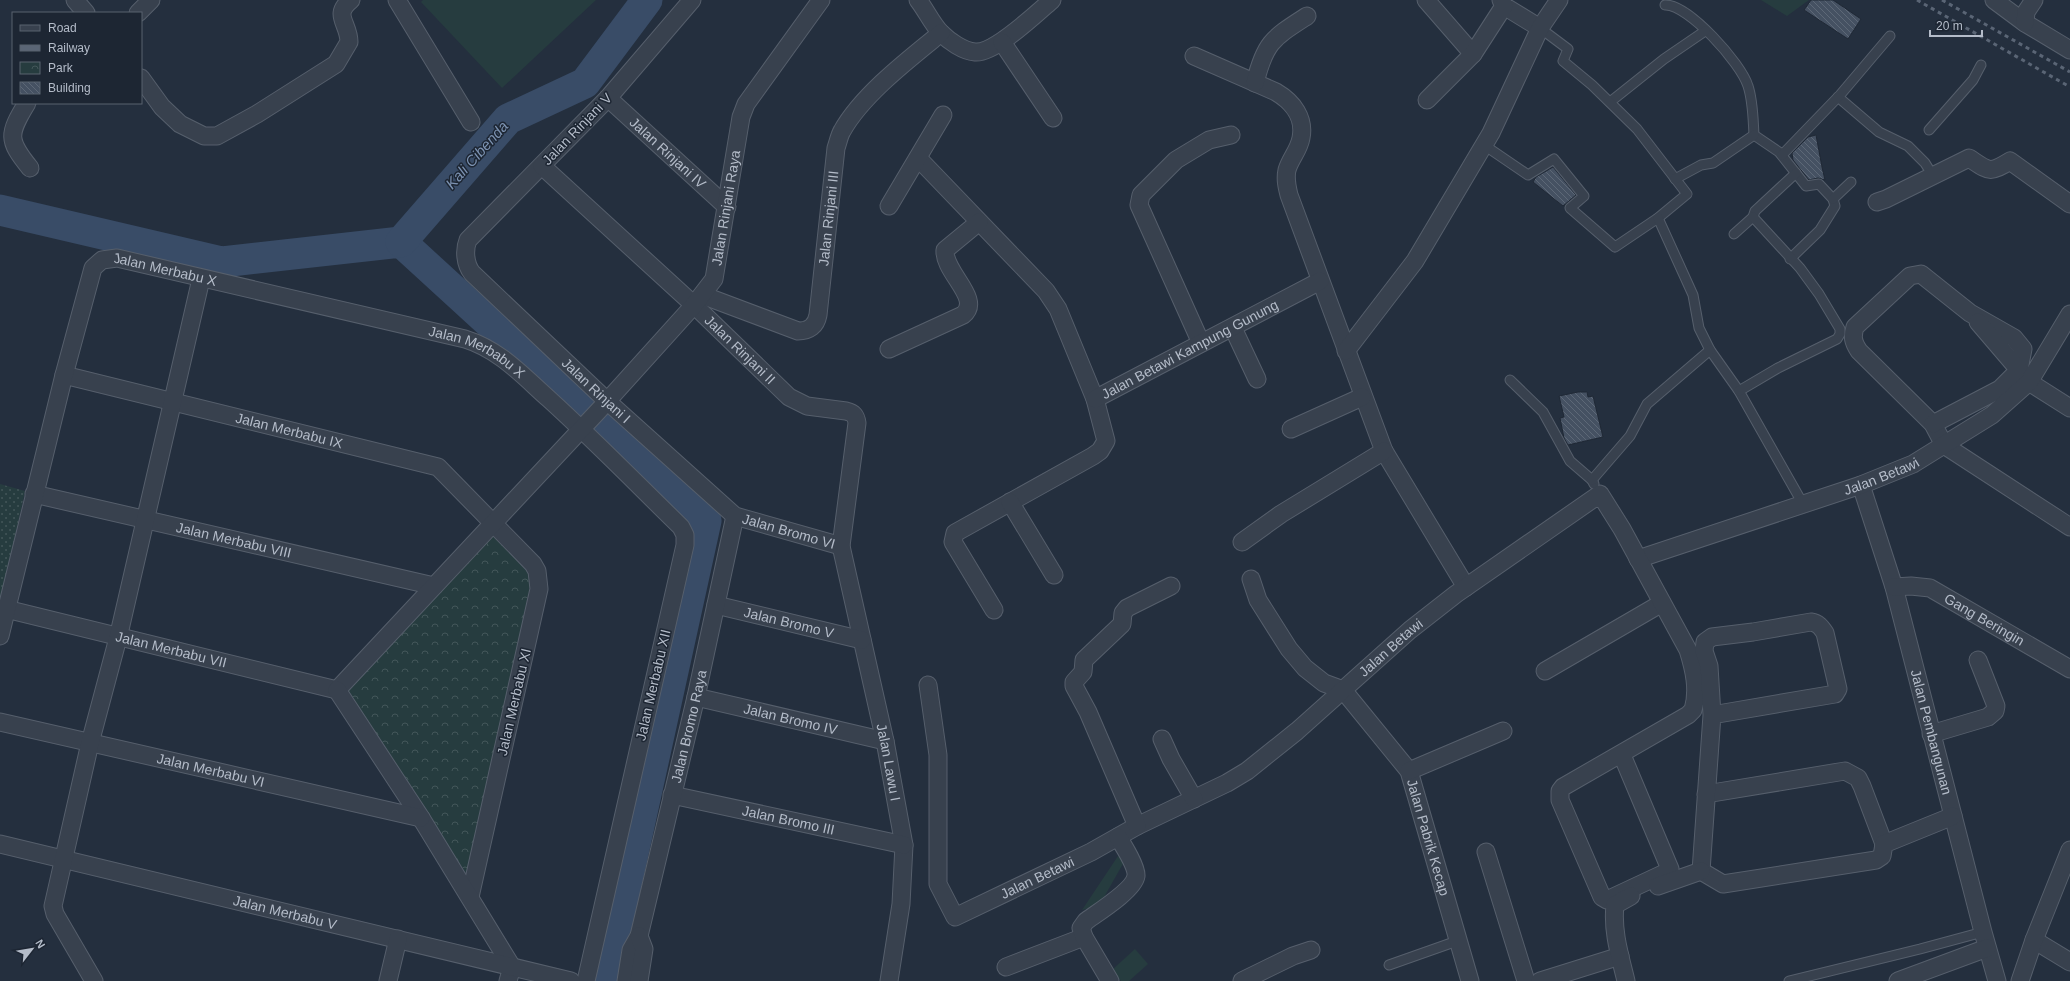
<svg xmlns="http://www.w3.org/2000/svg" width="2070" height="981" viewBox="0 0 2070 981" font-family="Arial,sans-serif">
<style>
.grass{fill:#263c3f}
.park{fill:url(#park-crowns)}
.garden{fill:url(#garden-dots)}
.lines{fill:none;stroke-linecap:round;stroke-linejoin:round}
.river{stroke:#394c67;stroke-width:31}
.building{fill:url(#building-back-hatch);stroke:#1f2835}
.service-casing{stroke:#565f6c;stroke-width:11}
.minor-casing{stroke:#565f6c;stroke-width:19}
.service{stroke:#38414e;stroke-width:9}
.minor{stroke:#38414e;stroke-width:17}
.rail{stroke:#5a6575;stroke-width:3;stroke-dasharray:4 4;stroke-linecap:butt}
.labels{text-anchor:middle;stroke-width:3;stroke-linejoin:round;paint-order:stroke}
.street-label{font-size:14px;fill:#b4bcc9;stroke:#1d2633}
.water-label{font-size:15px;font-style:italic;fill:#7c92b1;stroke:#1d2633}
</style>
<defs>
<pattern id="park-crowns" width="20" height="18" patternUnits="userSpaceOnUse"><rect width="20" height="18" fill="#263c3f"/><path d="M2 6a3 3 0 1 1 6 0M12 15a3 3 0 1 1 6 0" fill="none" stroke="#435659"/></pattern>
<pattern id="garden-dots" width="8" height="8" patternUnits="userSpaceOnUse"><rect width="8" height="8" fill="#263c3f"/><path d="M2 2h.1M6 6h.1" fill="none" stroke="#435659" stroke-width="1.8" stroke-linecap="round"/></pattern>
<pattern id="building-back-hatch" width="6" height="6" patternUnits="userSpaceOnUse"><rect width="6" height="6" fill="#455162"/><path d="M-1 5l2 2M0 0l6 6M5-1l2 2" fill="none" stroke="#5d6877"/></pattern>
</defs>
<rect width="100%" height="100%" fill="#242f3e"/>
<!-- grass -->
<g class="grass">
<polygon points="423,0 596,0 502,88 421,2"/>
<polygon points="1761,0 1809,0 1787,16"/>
<polygon points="1118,856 1124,862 1099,906 1082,910"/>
<polygon points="1135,949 1148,964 1129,981 1121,981 1112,970"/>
</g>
<!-- park -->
<polygon class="park" points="493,534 532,577 468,876 345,692"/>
<!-- garden -->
<polygon class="garden" points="0,484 25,491 0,606"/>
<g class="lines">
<!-- river -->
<g class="river">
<polyline points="0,210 222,262 401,242 706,521 605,981"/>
<polyline points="401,242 508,119 585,83 647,0"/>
</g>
</g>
<!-- building -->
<g class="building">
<polygon points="1811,0 1833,0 1861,19 1848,39 1804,10"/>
<polygon points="1816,135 1822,167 1825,180 1818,178 1809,180 1793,160 1792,153 1808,137"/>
<polygon points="1553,167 1576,195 1563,206 1533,182 1536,177"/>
<polygon points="1578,392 1587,392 1588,397 1593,396 1603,437 1568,445 1564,438 1560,418 1564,417 1559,396"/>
</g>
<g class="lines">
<!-- service casing -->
<g class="service-casing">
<g id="service">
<path d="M1665,5C1688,4 1741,63 1748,86C1753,101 1753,118 1754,135L1779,152L1806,186L1819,184L1833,199L1835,206L1820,230L1790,259"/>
<polyline points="1838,97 1879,132 1908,146 1925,163 1933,176"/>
<polyline points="1610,102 1664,59 1705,31"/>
<polyline points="1929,130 1973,80 1981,65"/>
<polyline points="1484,145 1528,175 1554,159 1584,196 1570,208 1615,247 1658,218 1687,194 1637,129 1592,85 1563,61 1568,49 1540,28"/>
<polyline points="1782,155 1840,95 1890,36"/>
<polyline points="1675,179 1701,165 1713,163 1754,135"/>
<polyline points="1833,199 1851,182"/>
<polyline points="1658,218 1693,295 1699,328 1710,350 1739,391 1803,504"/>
<polyline points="1734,234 1753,217 1755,211 1796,173"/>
<polyline points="1510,380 1543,412 1570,461 1592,480 1594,484"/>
<polyline points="1739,391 1778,368 1837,339 1840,334 1840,329 1819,294 1800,268 1753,217"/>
<polyline points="1592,480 1630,436 1647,404 1710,350"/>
<polyline points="1389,965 1457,941"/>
<polyline points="1789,981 1920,949 1983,932"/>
</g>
</g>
<!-- minor casing -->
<g class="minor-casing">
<g id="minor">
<polyline points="75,0 86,13"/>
<polyline points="397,0 471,122"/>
<path id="s1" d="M692,0L608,98L468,240C464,250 465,264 472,273L607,401L735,516L841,546"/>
<path d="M918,0C926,10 932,24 941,33C949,41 963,51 975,52C994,54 1037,13 1052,0"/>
<polyline points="1426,0 1473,54"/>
<polyline points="1501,0 1504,6 1540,28"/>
<polyline points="1994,0 2025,23 2070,50"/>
<polyline points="138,13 151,0"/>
<polyline points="2025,23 2026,12 2034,0"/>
<polyline points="1002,42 1053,118"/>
<path d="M1194,56L1276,92C1293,102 1305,118 1301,138C1299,150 1290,159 1287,170C1285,179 1287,187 1289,195L1384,451L1466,587"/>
<path d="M141,78L162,107L180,124L204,136H217L257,114L336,64L349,42C349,23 332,15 351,0"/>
<path d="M1255,83C1265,42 1273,38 1307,16"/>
<path id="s2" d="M608,98L727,207"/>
<polyline points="1427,100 1473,54 1504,6"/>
<path d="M27,103C8,134 7,140 30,168"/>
<polyline points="918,158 1046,291 1058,309 1095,399 1106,441 1100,451 1093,456 955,533 953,542 994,610"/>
<path id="s3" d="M542,166L694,305L789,397L807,406L846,411C854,413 856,416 857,423L841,546L885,741L904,845L901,904L889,981"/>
<path d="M1877,202L1886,199L1969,158C1989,171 1989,174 2010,161L2070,204"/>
<polyline points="889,206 943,115"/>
<path id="s4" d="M702,295L798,331C809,331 816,326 818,315L836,148C838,143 839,136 842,131C862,95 909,59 941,33"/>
<polyline points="1233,328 1257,379"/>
<polyline points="1201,343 1139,205 1141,195 1176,160 1209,140 1231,135"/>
<path d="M889,349L963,315C983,299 943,272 945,250L979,222"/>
<polyline points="1346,351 1415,261 1491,133 1540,28 1559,0"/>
<path d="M2019,370L2023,349L2014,338L1970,313L1921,274L1910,276L1855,327C1852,337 1853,342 1859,351L1933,424L1944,445L2070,527"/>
<path id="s5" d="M64,375L438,467L533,564L537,571L539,589L470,897"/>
<polyline points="2029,382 2070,408"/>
<path id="s6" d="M1095,399L1320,281"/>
<polyline points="1933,424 2000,389 2019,370 1978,322"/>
<polyline points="1291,429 1362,397"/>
<path id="s7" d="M1861,485L1894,587L1983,932L1997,981"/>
<path id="s8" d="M34,494L434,586"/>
<polyline points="1010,502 1054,575"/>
<polyline points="1242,542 1281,514 1384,451"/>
<path id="s9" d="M1638,559L1861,485L1913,464L1992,415L2029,382L2070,314"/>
<path id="s10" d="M1251,579L1258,600L1289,649L1305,668L1324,683L1343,690L1409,771L1470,981"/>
<path id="s11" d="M1894,587L1911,586L1930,588L2070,669"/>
<path id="s12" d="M716,605L862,640"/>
<path id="s13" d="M6,609L337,690"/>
<path id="s14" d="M0,636L64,375L93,268L102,260L117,258L465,339C500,350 522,375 549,399C594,440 637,484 681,527L685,535V545L586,981"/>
<polyline points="1545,671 1662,603"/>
<path id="s15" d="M928,685L938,755V884L955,917L1091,852L1137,826L1227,783L1247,771L1297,731L1410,630L1456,594L1600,494L1622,529L1688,650C1694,669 1699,690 1693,710L1688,715L1563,787L1560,791V800L1602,897L1607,900L1669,871L1670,869L1622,755"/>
<path id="s16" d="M337,690L601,408L694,305L714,279L741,117L746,104L821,0"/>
<polyline points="337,690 421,818 512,967 508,981"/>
<path id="s17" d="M696,697L885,741"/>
<path id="s18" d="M0,722L421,818"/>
<polyline points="1931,734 1988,717 1995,711 1996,706 1978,660"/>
<polyline points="1162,739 1171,759 1194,799"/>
<polyline points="1409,771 1503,731"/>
<polyline points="1706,794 1845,771 1858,778 1862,786 1884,844"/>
<path id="s19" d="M672,795L904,845"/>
<polyline points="1137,826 1088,712 1074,686 1074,682 1083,672 1084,660 1122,624 1123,613 1127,608 1171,586"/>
<path id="s20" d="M0,844L571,981"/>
<polyline points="1486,852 1526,981"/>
<path d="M1701,871L1712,715L1709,666L1704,651L1705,642L1712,637L1753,632L1811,622C1818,623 1821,627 1825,633L1838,689L1835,694L1712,715"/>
<polyline points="1701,871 1723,884 1876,860 1882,856 1884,844 1953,816"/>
<polyline points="1658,886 1701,871"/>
<polyline points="2034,940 2070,962"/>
<polyline points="1006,967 1084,937"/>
<polyline points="94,981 55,914 53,906 90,743 118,638 201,279"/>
<polyline points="388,981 398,939"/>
<path id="s21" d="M626,981L631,950L639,936L696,697L735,516"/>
<polyline points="639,981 644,949 639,936"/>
<path d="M1110,981L1084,937L1081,928L1086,921C1097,913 1134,890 1136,876C1137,867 1123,845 1118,837"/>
<polyline points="1242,981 1293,956 1311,950"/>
<polyline points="1540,981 1620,956"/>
<path d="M1626,981C1620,956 1612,931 1615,905L1631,896"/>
<polyline points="1898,981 1987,948"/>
<polyline points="2020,981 2034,940 2070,850"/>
</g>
</g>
<!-- service -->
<use href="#service" class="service"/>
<!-- minor -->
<use href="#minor" class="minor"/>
<!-- rail -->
<g class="rail">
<polyline points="1917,0 2070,87"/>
<polyline points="1942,0 2070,72"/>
</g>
</g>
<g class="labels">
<!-- street labels -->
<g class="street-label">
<text transform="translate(577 129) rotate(-46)" y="5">Jalan Rinjani V</text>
<text dy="5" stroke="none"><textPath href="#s2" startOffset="81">Jalan Rinjani IV</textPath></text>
<text dy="5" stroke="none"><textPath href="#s16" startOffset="630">Jalan Rinjani Raya</textPath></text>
<text dy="5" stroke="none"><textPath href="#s4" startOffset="228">Jalan Rinjani III</textPath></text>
<text dy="5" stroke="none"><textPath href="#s14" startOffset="456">Jalan Merbabu X</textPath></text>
<text dy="5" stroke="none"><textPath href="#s3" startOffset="270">Jalan Rinjani II</textPath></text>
<text dy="5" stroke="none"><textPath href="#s6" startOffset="107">Jalan Betawi Kampung Gunung</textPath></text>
<text dy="5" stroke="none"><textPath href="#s14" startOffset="780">Jalan Merbabu X</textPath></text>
<text dy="5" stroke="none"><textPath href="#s1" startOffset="534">Jalan Rinjani I</textPath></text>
<text dy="5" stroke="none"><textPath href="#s5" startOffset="232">Jalan Merbabu IX</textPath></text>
<text dy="5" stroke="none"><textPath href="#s9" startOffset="257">Jalan Betawi</textPath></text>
<text dy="5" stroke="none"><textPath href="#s1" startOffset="777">Jalan Bromo VI</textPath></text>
<text dy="5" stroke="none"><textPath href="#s8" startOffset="205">Jalan Merbabu VIII</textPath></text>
<text dy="5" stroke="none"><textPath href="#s11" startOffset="99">Gang Beringin</textPath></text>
<text dy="5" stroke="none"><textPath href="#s12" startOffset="75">Jalan Bromo V</textPath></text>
<text dy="5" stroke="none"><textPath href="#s15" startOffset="753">Jalan Betawi</textPath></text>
<text dy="5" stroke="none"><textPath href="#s13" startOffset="170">Jalan Merbabu VII</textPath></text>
<text transform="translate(653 685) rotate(-77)" y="5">Jalan Merbabu XII</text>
<text transform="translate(514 702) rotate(-77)" y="5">Jalan Merbabu XI</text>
<text dy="5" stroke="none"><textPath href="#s17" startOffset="97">Jalan Bromo IV</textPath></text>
<text dy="5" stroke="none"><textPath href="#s21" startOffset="263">Jalan Bromo Raya</textPath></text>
<text dy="5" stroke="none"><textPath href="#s7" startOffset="257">Jalan Pembangunan</textPath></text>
<text dy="5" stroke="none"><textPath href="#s3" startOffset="761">Jalan Lawu I</textPath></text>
<text dy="5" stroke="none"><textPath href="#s18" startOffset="216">Jalan Merbabu VI</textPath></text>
<text dy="5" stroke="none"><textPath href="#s19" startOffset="119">Jalan Bromo III</textPath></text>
<text dy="5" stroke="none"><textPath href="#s10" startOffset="323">Jalan Pabrik Kecap</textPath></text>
<text dy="5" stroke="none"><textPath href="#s15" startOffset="328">Jalan Betawi</textPath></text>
<text dy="5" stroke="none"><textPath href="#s20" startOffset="293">Jalan Merbabu V</textPath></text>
</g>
<!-- water labels -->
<g class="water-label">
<text transform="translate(477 155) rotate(-48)" y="5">Kali Cibenda</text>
</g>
</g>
<!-- legend -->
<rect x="12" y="12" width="130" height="92" fill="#1d2633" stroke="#59626f"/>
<rect x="20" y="25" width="20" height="6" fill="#38414e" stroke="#59626f"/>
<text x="48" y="32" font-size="12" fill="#b4bcc9">Road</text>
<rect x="20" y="45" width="20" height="6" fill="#5a6575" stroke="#59626f"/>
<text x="48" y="52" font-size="12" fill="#b4bcc9">Railway</text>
<rect x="20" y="62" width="20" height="12" fill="url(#park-crowns)" stroke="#59626f"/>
<text x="48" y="72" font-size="12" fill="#b4bcc9">Park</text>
<rect x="20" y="82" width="20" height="12" fill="url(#building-back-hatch)" stroke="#59626f"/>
<text x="48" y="92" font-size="12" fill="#b4bcc9">Building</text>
<!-- north arrow -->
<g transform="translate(32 949) rotate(59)" stroke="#1d2633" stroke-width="3" paint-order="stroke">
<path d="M0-3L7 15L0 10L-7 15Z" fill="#b4bcc9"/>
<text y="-6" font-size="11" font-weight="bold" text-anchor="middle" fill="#b4bcc9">N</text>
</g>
<!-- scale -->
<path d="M1930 30v6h52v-6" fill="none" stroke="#b4bcc9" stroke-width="2"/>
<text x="1936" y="30" font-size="12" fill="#b4bcc9" stroke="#1d2633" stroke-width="3" paint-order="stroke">20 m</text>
</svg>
